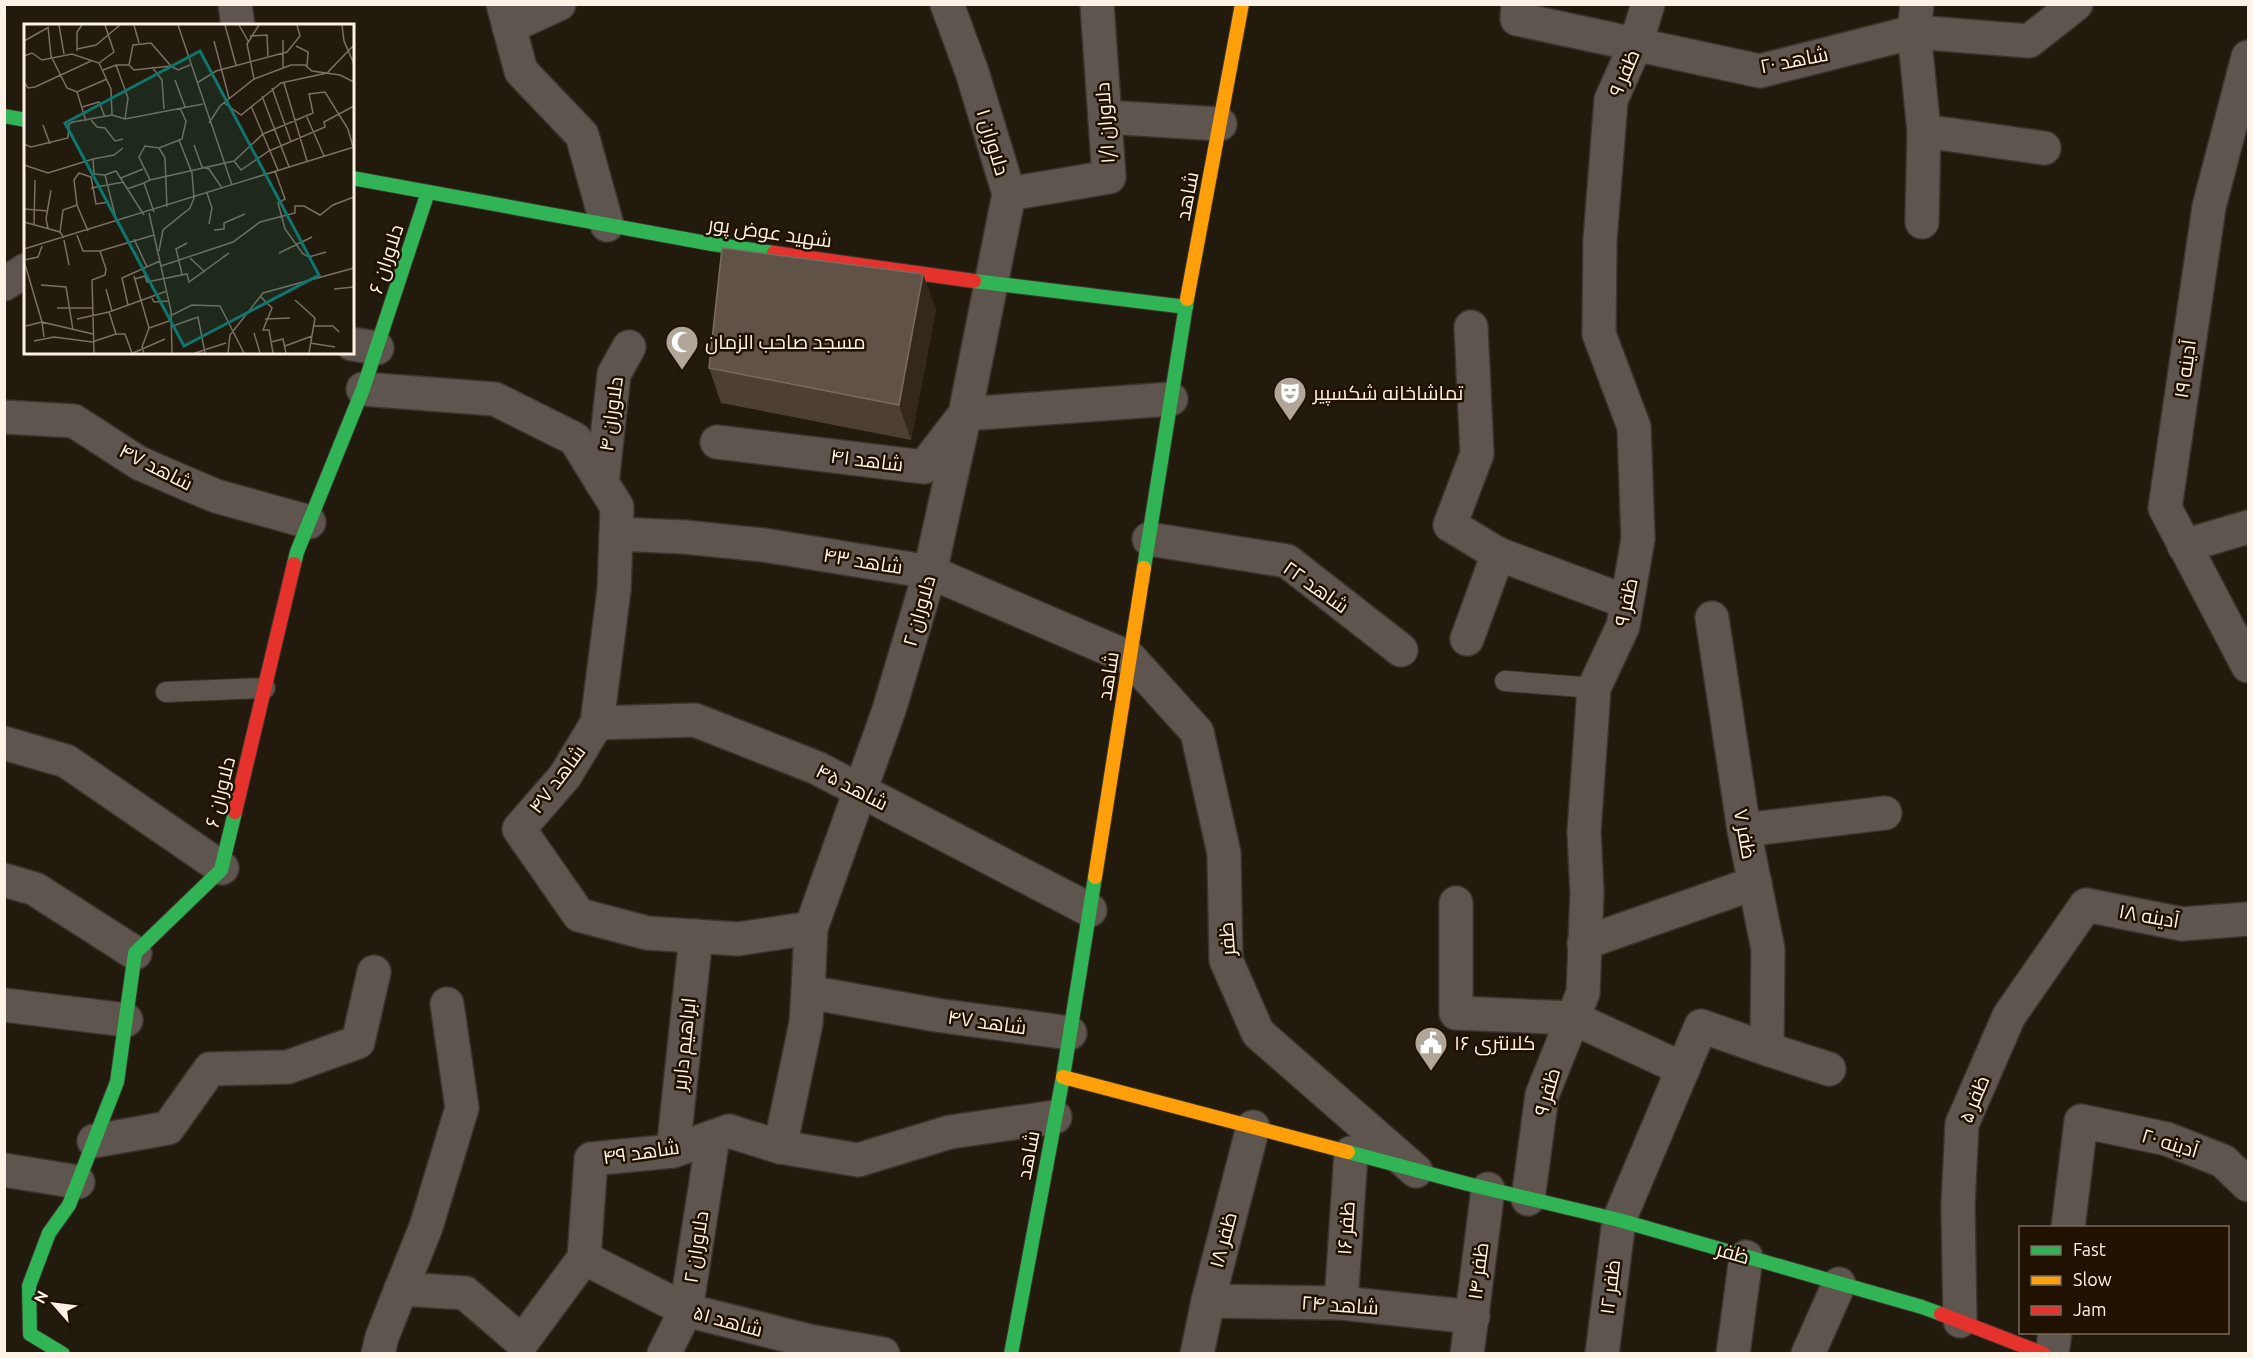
<svg xmlns="http://www.w3.org/2000/svg" width="2253" height="1358" viewBox="0 0 2253 1358" font-family="Ubuntu,Cairo,sans-serif">
<style>
.lines{fill:none;stroke-linecap:round;stroke-linejoin:round}
.lane-casing{stroke:#3b342c;stroke-width:22}
.street-casing{stroke:#3b342c;stroke-width:36}
.fast-casing{stroke:#3b342c;stroke-width:16}
.slow-casing{stroke:#3b342c;stroke-width:16}
.jam-casing{stroke:#3b342c;stroke-width:16}
.lane{stroke:#5e564e;stroke-width:20}
.street{stroke:#5e564e;stroke-width:33}
.fast{stroke:#30b455;stroke-width:14}
.slow{stroke:#ff9f0a;stroke-width:14}
.jam{stroke:#e5322d;stroke-width:14}
.wall{fill:#4d3f34}
.shaded-wall{fill:#34281d}
.building{fill:#605247;stroke:#796b60;stroke-width:1.5}
.labels{text-anchor:middle;stroke-width:5;stroke-linejoin:round;paint-order:stroke}
.street-label{font-size:20px;fill:#fdf2e5;stroke:#201100}
.poi-label{font-size:20px;fill:#fdf2e5;stroke:#201100;text-anchor:start}
.inset-road{fill:none;stroke:#7a7063;stroke-width:1.5}
.view{fill:#0f766e;fill-opacity:0.15;stroke:#0f766e;stroke-width:3}
.inset-edge{fill:none;stroke:#fdf2e5;stroke-width:3}
</style>
<rect width="100%" height="100%" fill="#221a0d"/>
<g class="lines">
<!-- lane casing -->
<g class="lane-casing">
<g id="lane">
<polyline points="1505,681 1594,688"/>
<polyline points="166,692 265,688"/>
</g>
</g>
<!-- street casing -->
<g class="street-casing">
<g id="street">
<polyline points="235,4 238,26"/>
<polyline points="503,4 521,71 582,135 607,225"/>
<polyline points="1518,4 1517,19 1760,71 1914,32 2029,41 2076,4"/>
<polyline points="1917,4 1914,32 1924,131 1922,222"/>
<polyline points="509,27 559,4"/>
<polyline points="2248,57 2209,207 2165,508 2248,666"/>
<polyline points="1105,117 1220,124"/>
<polyline points="1924,131 2044,148"/>
<polyline points="1009,194 1109,177 1097,4"/>
<polyline points="4,284 26,270"/>
<polyline points="352,344 377,348"/>
<polyline points="363,389 495,399 575,439 617,507 614,590 597,723 565,776 519,829 579,915 647,933 738,939 811,928 808,992 936,1015 1070,1033"/>
<polyline points="4,417 74,421 139,463 192,486 216,496 309,522"/>
<polyline points="717,442 924,467 965,414 1171,399"/>
<polyline points="602,483 614,374 629,347"/>
<polyline points="616,534 684,537 764,545 930,572 1130,658 1197,732 1224,853 1226,960 1258,1033 1416,1171"/>
<polyline points="1149,539 1287,561 1401,650"/>
<polyline points="2184,546 2248,527"/>
<polyline points="1498,554 1627,602"/>
<polyline points="1467,639 1498,554 1450,525 1477,454 1471,327"/>
<polyline points="597,723 695,720 817,768 1090,910"/>
<polyline points="4,743 66,761 222,868"/>
<polyline points="1744,830 1885,813"/>
<polyline points="4,880 35,889 135,953"/>
<polyline points="1456,903 1456,1013 1573,1018 1683,1069"/>
<polyline points="811,928 889,710 930,572 965,414 1009,194 972,72 947,4"/>
<polyline points="1584,943 1755,883"/>
<polyline points="4,1005 126,1020"/>
<polyline points="1767,1049 1829,1069"/>
<polyline points="94,1141 168,1128 210,1069 288,1067 358,1042 374,972"/>
<polyline points="780,1147 806,1023 808,992"/>
<polyline points="673,1151 696,936"/>
<polyline points="4,1170 78,1182"/>
<polyline points="1528,1199 1542,1095 1583,993 1587,893 1584,832 1594,688 1623,626 1638,539 1634,427 1599,334 1600,240 1611,100 1636,44 1648,4"/>
<polyline points="2068,1228 2081,1121 2167,1139 2223,1161 2248,1185"/>
<polyline points="584,1258 686,1310 809,1341 883,1354"/>
<polyline points="401,1289 426,1227 462,1108 447,1004"/>
<polyline points="1208,1301 1341,1303 1473,1317"/>
<polyline points="1341,1303 1351,1153"/>
<polyline points="1960,1321 1958,1205 1962,1124 2009,1016 2086,905 2182,924 2248,919"/>
<polyline points="378,1354 382,1337 401,1289 465,1293 522,1342 584,1258 591,1159 673,1151 729,1131 780,1147 858,1160 950,1132 1055,1117"/>
<polyline points="664,1354 686,1310 713,1137"/>
<polyline points="1197,1354 1208,1301 1253,1127"/>
<polyline points="1467,1354 1488,1189"/>
<polyline points="1602,1354 1619,1220 1701,1026 1767,1049 1768,949 1744,830 1712,618"/>
<polyline points="1733,1354 1746,1257"/>
<polyline points="1808,1354 1839,1284"/>
<polyline points="2052,1354 2055,1332"/>
</g>
</g>
<!-- fast casing -->
<g class="fast-casing">
<g id="fast">
<polyline points="4,116 26,120"/>
<polyline points="352,178 712,244 774,253"/>
<polyline points="974,281 1186,307"/>
<polyline points="294,564 297,552 363,389 428,192"/>
<polyline points="1144,568 1187,299"/>
<polyline points="1348,1152 1468,1184 1619,1220 1922,1307 1941,1314"/>
<polyline points="63,1354 30,1334 29,1286 49,1233 69,1205 117,1082 135,953 221,870 235,812"/>
<polyline points="1011,1354 1063,1077 1095,877"/>
</g>
</g>
<!-- slow casing -->
<g class="slow-casing">
<g id="slow">
<polyline points="1187,299 1242,4"/>
<polyline points="1095,877 1144,568"/>
<polyline points="1063,1077 1348,1152"/>
</g>
</g>
<!-- jam casing -->
<g class="jam-casing">
<g id="jam">
<polyline points="774,253 974,281"/>
<polyline points="235,812 294,564"/>
<polyline points="1941,1314 2044,1354"/>
</g>
</g>
<!-- lane -->
<use href="#lane" class="lane"/>
<!-- street -->
<use href="#street" class="street"/>
<!-- fast -->
<use href="#fast" class="fast"/>
<!-- slow -->
<use href="#slow" class="slow"/>
<!-- jam -->
<use href="#jam" class="jam"/>
</g>
<!-- wall -->
<polygon class="wall" points="936,309 911,440 721,403 709,368"/>
<!-- shaded-wall -->
<polygon class="shaded-wall" points="923,274 936,309 911,440 899,405"/>
<!-- building -->
<polygon class="building" points="722,248 923,274 899,405 709,368"/>
<!-- icons -->
<defs>
<g id="mosque-pin" transform="scale(1.725)"><path d="M0 17L-7.5 6A9.5 9.5 0 1 1 7.5 6Z" fill="#b0a699" stroke="#201100"/><path d="M3.5-4.9A6 6 0 1 0 3.5 4.9A5 5 0 1 1 3.5-4.9Z" fill="#fff"/></g>
<g id="theatre-pin" transform="scale(1.725)"><path d="M0 17L-7.5 6A9.5 9.5 0 1 1 7.5 6Z" fill="#b0a699" stroke="#201100"/><path d="M-5-5.5Q0-4 5-5.5V0Q5 5 0 6Q-5 5-5 0ZM-3.3-2.5H-1v1.5H-3.3ZM1-2.5H3.3v1.5H1ZM-2.8 1Q0 5.5 2.8 1Z" fill="#fff"/></g>
<g id="civic-pin" transform="scale(1.725)"><path d="M0 17L-7.5 6A9.5 9.5 0 1 1 7.5 6Z" fill="#b0a699" stroke="#201100"/><path d="M-.6-6.5H3V-4.5H.6V-3L4-1V1h2V6H-6V1h2V-1L-.6-3ZM-1.2 2.5V6h2.4V2.5Z" fill="#fff"/></g>
</defs>
<g fill-rule="evenodd">
<use href="#mosque-pin" x="682" y="342"/>
<use href="#theatre-pin" x="1290" y="393"/>
<use href="#civic-pin" x="1431" y="1043"/>
</g>
<g class="labels">
<!-- street labels -->
<g class="street-label">
<text transform="translate(1794 60) rotate(-11)" y="7">شاهد ۲۰</text>
<text transform="translate(1624 73) rotate(-67)" y="7">ظفر ۹</text>
<text transform="translate(1105 123) rotate(-94)" y="7">دلاوران ۱/۱</text>
<text transform="translate(993 142) rotate(73)" y="7">دلاوران ۱</text>
<text transform="translate(1187 196) rotate(-79)" y="7">شاهد</text>
<text transform="translate(770 232) rotate(8)" y="7">شهید عوض پور</text>
<text transform="translate(386 259) rotate(-72)" y="7">دلاوران ۶</text>
<text transform="translate(2185 369) rotate(-82)" y="7">آدینه ۱۹</text>
<text transform="translate(611 414) rotate(-82)" y="7">دلاوران ۴</text>
<text transform="translate(867 460) rotate(7)" y="7">شاهد ۴۱</text>
<text transform="translate(156 467) rotate(27)" y="7">شاهد ۴۷</text>
<text transform="translate(863 561) rotate(9)" y="7">شاهد ۴۳</text>
<text transform="translate(1316 587) rotate(35)" y="7">شاهد ۲۲</text>
<text transform="translate(1626 602) rotate(-78)" y="7">ظفر ۹</text>
<text transform="translate(919 611) rotate(-74)" y="7">دلاوران ۲</text>
<text transform="translate(1108 676) rotate(-81)" y="7">شاهد</text>
<text transform="translate(557 779) rotate(-53)" y="7">شاهد ۴۷</text>
<text transform="translate(852 787) rotate(27)" y="7">شاهد ۴۵</text>
<text transform="translate(220 792) rotate(-76)" y="7">دلاوران ۶</text>
<text transform="translate(1745 834) rotate(80)" y="7">ظفر ۷</text>
<text transform="translate(2149 916) rotate(10)" y="7">آدینه ۱۸</text>
<text transform="translate(1227 939) rotate(-94)" y="7">ظفر</text>
<text transform="translate(987 1022) rotate(8)" y="7">شاهد ۴۷</text>
<text transform="translate(684 1044) rotate(-84)" y="7">ابراهیم داربر</text>
<text transform="translate(1547 1092) rotate(-74)" y="7">ظفر ۹</text>
<text transform="translate(1974 1099) rotate(-68)" y="7">ظفر ۵</text>
<text transform="translate(2170 1143) rotate(17)" y="7">آدینه ۲۰</text>
<text transform="translate(641 1152) rotate(-8)" y="7">شاهد ۴۹</text>
<text transform="translate(1028 1155) rotate(-79)" y="7">شاهد</text>
<text transform="translate(1346 1228) rotate(-86)" y="7">ظفر ۱۶</text>
<text transform="translate(1223 1240) rotate(-75)" y="7">ظفر ۱۸</text>
<text transform="translate(696 1247) rotate(-81)" y="7">دلاوران ۲</text>
<text transform="translate(1733 1253) rotate(16)" y="7">ظفر</text>
<text transform="translate(1478 1271) rotate(-83)" y="7">ظفر ۱۴</text>
<text transform="translate(1610 1287) rotate(-83)" y="7">ظفر ۱۲</text>
<text transform="translate(1340 1305) rotate(4)" y="7">شاهد ۲۴</text>
<text transform="translate(728 1321) rotate(15)" y="7">شاهد ۵۱</text>
</g>
<!-- poi labels -->
<g class="poi-label">
<text x="705" y="349">مسجد صاحب الزمان</text>
<text x="1313" y="400">تماشاخانه شکسپیر</text>
<text x="1454" y="1050">کلانتری ۱۶</text>
</g>
</g>
<!-- overview -->
<g transform="translate(24 24)">
<rect width="330" height="330" fill="#221a0d"/>
<path class="inset-road" d="M35,1L40,30M110,1L115,19M154,1L208,161M201,1L212,41M215,1L224,17M318,1L320,17L330,40M24,3L27,32L43,64L53,68L83,55M226,12L243,11L244,32M0,17L25,3M190,17L205,74M272,22L284,28L283,43M53,25L72,21L96,1M53,27V8L58,1M0,32L8,29L18,36L48,30L75,39L87,65L88,91M75,39L90,28L81,1M92,41L104,74L101,95M105,41L109,21L127,19L147,42M128,43L138,56L140,85M259,44V16M79,46L92,41H105L110,46L147,42L154,46L166,41M230,55L223,20L235,1M151,56L161,83M0,58L4,64L11,63L67,37M173,59L192,47L263,28L276,12L273,1M260,59L283,137M248,64L267,118M53,68L62,97M238,72L265,143M200,79L217,91L257,59L303,49L330,21M227,82L254,146M58,83L75,78L81,93M282,91L300,132M67,96L73,103L81,104L91,117L99,115M185,99L196,82L230,55L267,41H281L288,47L316,51L330,58M19,101L26,120M0,120L7,123L44,114L45,100L49,98L88,91L101,95L179,80M170,121L178,143L185,145L198,164M135,124L141,134L143,183M69,135L90,131L99,124M210,137L217,146L245,127L301,103L300,98L330,82M0,141L24,149L69,135L70,150L81,151L92,147L120,191M251,147L261,175L254,179L261,205L279,230L285,233L302,228M81,151L93,199M67,153L72,180L85,178M97,154L119,145M126,156L210,137L239,110L289,89L285,70L301,68L324,105L329,123M67,164L100,158M103,165L120,159M183,169L188,184L185,200M0,185L24,187M130,188L120,159L126,156L115,133L121,122L135,124L158,115L162,97L156,84M125,189L147,287L148,329M0,198L36,208L40,214M10,201L11,156M24,204L22,195L27,166M190,206L200,205V199L221,190M64,207L53,181L50,156L55,149L67,153M36,208L39,186L53,181M53,211L59,227H76L82,245L81,251L68,256L70,329M110,215L123,243M40,216L45,241M0,225L330,123M76,227L130,211M135,227L139,206L166,184L170,174L168,149L155,116M255,229L288,213M166,234L181,248M0,236L14,233L18,222M0,237L18,298L69,310M137,242L209,218L236,198L271,189V182H280L296,191L309,181L330,173M158,250L152,225L163,219M110,252L125,304M111,255L121,252L123,258L163,250L165,258L205,229M17,261L42,263L49,306M82,265L88,287M310,265L330,263M330,267V286M127,272L130,278L145,277M237,273L248,284L239,306H245L249,329M271,276L291,294L285,329M104,281L98,254L136,237M33,284H69M85,288L92,310H101L108,329M148,291L168,281L196,282L220,329M53,295L85,288L143,267M241,295L266,294M2,302L18,298L20,313M149,302L174,293L181,329M290,302H309L315,308M230,309L236,329M10,317L30,313L68,318L92,310M247,318L259,315L262,329M286,319L311,323M261,322L288,312M109,329L141,315M120,329L118,323L125,304L148,296M171,329L202,319M204,329L206,311L239,269L330,244"/>
<path class="view" d="M176,27L295,251L160,322L41,99Z"/>
<rect width="330" height="330" class="inset-edge"/>
</g>
<!-- border -->
<rect width="2253" height="1358" fill="none" stroke="#fdf2e5" stroke-width="12"/>
<!-- legend -->
<rect x="2019" y="1226" width="210" height="108" fill="#201100" stroke="#786b5c" stroke-width="1.5"/>
<rect x="2031" y="1246" width="30" height="9" fill="#30b455" stroke="#786b5c" stroke-width="1.5"/>
<text x="2073" y="1256" font-size="18" fill="#fdf2e5">Fast</text>
<rect x="2031" y="1276" width="30" height="9" fill="#ff9f0a" stroke="#786b5c" stroke-width="1.5"/>
<text x="2073" y="1286" font-size="18" fill="#fdf2e5">Slow</text>
<rect x="2031" y="1306" width="30" height="9" fill="#e5322d" stroke="#786b5c" stroke-width="1.5"/>
<text x="2073" y="1316" font-size="18" fill="#fdf2e5">Jam</text>
<!-- north arrow -->
<g transform="translate(54 1304) rotate(298)" stroke="#201100" stroke-width="4.5" paint-order="stroke">
<path d="M0-4.5L10 22L0 15L-10 22Z" fill="#fdf2e5"/>
<text y="-9" font-size="16" font-weight="bold" text-anchor="middle" fill="#fdf2e5">N</text>
</g>
</svg>
